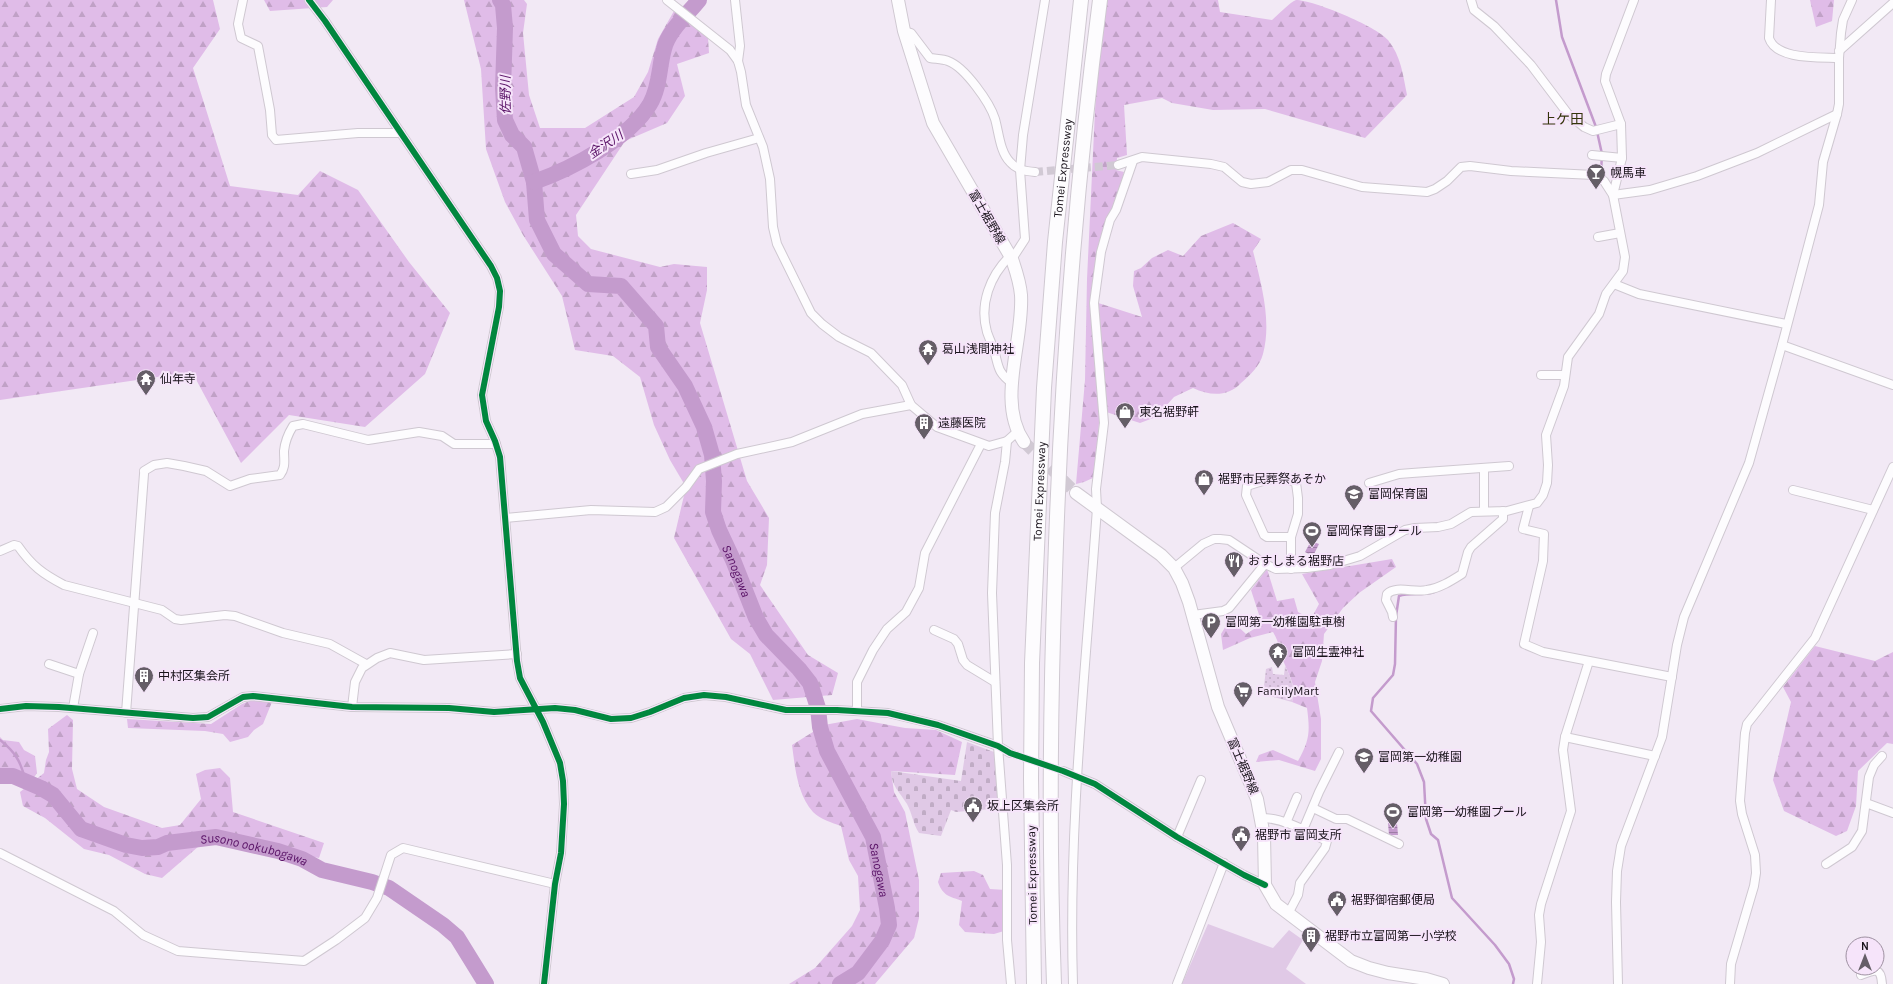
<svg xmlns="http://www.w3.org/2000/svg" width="1893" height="984" viewBox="0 0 1893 984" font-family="Karla,'Noto Sans JP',sans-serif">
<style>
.green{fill:#e0c9e6}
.forest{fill:url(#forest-firs)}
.cemetery{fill:url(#cemetery-stones)}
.park{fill:url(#park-dots)}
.water{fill:url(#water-rules)}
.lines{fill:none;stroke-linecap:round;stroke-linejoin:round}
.stream{stroke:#c49bcd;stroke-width:2.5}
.river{stroke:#c49bcd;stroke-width:16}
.minor-tunnel{stroke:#d1c9d4;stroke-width:8;stroke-dasharray:8 4;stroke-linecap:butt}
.primary-tunnel{stroke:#d1c9d4;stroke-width:12;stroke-dasharray:12 6;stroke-linecap:butt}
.minor-casing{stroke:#cfc8d1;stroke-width:10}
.primary-casing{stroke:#cfc8d1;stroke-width:14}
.motorway-casing{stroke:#cfc8d1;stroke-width:16}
.minor{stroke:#fdfcfe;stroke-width:8}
.primary{stroke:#fdfcfe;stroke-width:12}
.motorway{stroke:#fdfcfe;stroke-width:14}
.cycleway-casing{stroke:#f6e4fa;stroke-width:8}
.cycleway{stroke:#00873e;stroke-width:6}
.labels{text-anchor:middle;stroke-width:4;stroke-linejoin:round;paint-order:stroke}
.street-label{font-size:12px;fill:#19131b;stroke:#f6e4fa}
.poi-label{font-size:12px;fill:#19131b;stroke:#f6e4fa;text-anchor:start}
.water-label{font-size:13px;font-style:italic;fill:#591266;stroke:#f6e4fa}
.quarter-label{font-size:14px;fill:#34350b;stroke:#f6e4fa}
</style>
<defs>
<pattern id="forest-firs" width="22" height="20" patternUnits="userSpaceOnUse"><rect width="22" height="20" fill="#e0bce8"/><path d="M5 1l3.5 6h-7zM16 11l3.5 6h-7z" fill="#c0a1c6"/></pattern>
<pattern id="cemetery-stones" width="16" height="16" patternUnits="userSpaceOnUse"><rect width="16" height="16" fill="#e0c9e6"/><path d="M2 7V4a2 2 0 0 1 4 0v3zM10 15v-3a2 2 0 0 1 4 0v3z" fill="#c0acc5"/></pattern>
<pattern id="park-dots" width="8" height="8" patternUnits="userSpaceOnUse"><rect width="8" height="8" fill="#e0c9e6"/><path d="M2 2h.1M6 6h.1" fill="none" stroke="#c0acc5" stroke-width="1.8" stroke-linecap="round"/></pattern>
<pattern id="water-rules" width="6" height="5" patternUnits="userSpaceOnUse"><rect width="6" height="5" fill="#c49bcd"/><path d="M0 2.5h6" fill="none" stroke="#9e7da6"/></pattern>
</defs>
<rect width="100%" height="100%" fill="#f2e9f5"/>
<!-- green -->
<polygon class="green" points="1208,924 1273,948 1289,930 1303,940 1286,969 1306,984 1182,984"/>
<!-- forest -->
<g class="forest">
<polygon points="0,0 213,0 220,29 193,68 230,186 298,195 320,171 358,190 409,262 450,313 425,374 365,427 289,415 241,463 192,372 0,400"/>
<polygon points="264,0 333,0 327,7 270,11"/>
<polygon points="464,0 524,0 527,4 523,33 529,95 540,128 585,128 634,97 648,72 658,39 674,11 708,38 709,53 677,64 685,96 667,123 625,141 576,215 578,236 591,249 660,267 674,264 707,267 707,290 700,323 747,481 769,518 767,565 760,585 808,655 838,673 832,695 773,700 750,654 731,639 674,538 686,487 670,460 654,425 640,377 613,356 575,350 562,296 523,235 505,202 486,149 481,69"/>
<path d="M1104,0H1218L1220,12L1272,20C1278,15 1290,2 1296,0C1313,0 1376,26 1388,40C1401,56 1403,75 1407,95L1365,138L1265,109L1213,110L1172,103L1162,98L1124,105L1127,155L1117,158L1116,170L1124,172L1119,193L1108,218L1092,301L1142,317L1133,286L1134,271L1141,268L1152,258L1168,250L1183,256L1201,236L1233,223L1261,239L1253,251C1261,283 1272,321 1263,354C1260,366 1250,375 1241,383C1228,397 1210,396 1193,388L1174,397L1156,417L1140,423L1100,410L1095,477L1084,482L1076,484L1085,380L1087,279L1097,69Z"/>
<polygon points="1810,0 1834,0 1832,21 1816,27"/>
<path d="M1392,559L1396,567L1359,593L1343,608L1324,634L1322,661L1315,682L1321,719V759L1315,771L1279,760L1256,762L1259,755L1273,750L1298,761C1310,740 1310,731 1307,708L1292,702C1297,687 1290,678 1285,665C1280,654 1280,643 1273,632L1250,638L1223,650L1221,634L1230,619L1246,634L1262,624L1251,590L1267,569L1277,601L1294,598L1298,612L1311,619L1319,604L1302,574Z"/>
<polygon points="1815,646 1875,661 1893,652 1893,744 1887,743 1858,771 1856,806 1847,831 1836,836 1784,811 1773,780 1791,702 1783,687"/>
<polygon points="252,700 272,702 263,724 254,730 248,737 230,742 223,734 205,731 128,728 127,719 211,724 242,704"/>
<polygon points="67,715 73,720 72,769 77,789 104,807 146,822 162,828 180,825 201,799 196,774 205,770 220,768 230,778 233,812 324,843 319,858 257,845 228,836 199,846 162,878 145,874 109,855 84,849 45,818 23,806 20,792 44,773 46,760 49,752 48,729"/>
<path d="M857,719L905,728L936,730L962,742L955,775L891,771L894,792L905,812L919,880V918L914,938L875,984H789L815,968L852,926L860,910L858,876L849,860L841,826C832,823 820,819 813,812C797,794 795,767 792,745L824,725Z"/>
<path d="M0,737L3,740L19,742L24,750L35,756L37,773L32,780C23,774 11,766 0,769Z"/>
<path d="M974,871L983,875L990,889L1006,890L1004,931L994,934L965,932L959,925L962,901C949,896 943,896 938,882L941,873Z"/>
</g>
<!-- cemetery -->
<path class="cemetery" d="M967,742L994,752L1003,808L956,812L951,810L941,836L919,833C913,824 912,813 907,804C899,791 892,787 891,771L961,781Z"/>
<!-- park -->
<path class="park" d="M1285,666C1291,678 1296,689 1292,702L1263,694L1266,669L1272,667L1273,674L1284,675Z"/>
<!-- water -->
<g class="water">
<polygon points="1311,541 1319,544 1313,556 1305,552"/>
<polygon points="1388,823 1397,823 1398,835 1389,835"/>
</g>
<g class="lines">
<!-- stream -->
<g class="stream">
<polyline points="1556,0 1562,37 1596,127 1602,154 1601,173"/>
<path d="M1434,592C1422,596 1410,592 1399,596L1396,616L1395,664L1393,675L1373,698L1371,711L1417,764L1424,782L1426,819L1431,834L1438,840L1452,898L1495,945L1509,964L1514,979L1513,984"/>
<path d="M0,740C14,751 22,762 25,781"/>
</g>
<!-- river -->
<g class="river">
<path id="s1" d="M500,0L503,5L505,28L503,88L505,120L512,135L524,147L534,182L537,220L554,254L588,284L621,286L656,326L658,347L685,386L704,427L712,455L714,481L713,512L719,530L733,560L756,618L766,635L799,669L810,683L818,708L820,727L827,751L873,837L887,908L889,925L882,941L858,973L840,984"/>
<path d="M534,182C571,169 629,139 650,104C660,87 659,66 664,49C668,31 688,14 699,0"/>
<path id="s2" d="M0,776H13L41,788L53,795L81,829L126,845L142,848L158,847L167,843L216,837L278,851L302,859L322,870L372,882L389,888L443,925L457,937L486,984"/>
</g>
<!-- minor-tunnel -->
<g class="minor-tunnel">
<polyline points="1035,172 1118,165"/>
<polyline points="1010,753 1053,767"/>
</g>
<!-- primary-tunnel -->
<polyline class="primary-tunnel" points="1024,442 1076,493"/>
<!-- minor casing -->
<g class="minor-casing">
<g id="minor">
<polyline points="243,0 238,24 241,38 258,46 270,110 272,135 276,140 358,133 401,133"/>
<polyline points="309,0 325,21 491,266 497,278 500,291 499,307 482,395 486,421 495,441 500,457 517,661 520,678 543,722 560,763 563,781 564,804 561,853 555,884 544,984"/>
<polyline points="667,0 730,50 738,61 741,72 746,105 763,147 770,179 773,227 777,244 811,313 822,324 839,337 871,353 902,385 911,405 937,427 989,446 1007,441 1017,432"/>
<polyline points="735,0 740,46 738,61"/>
<polyline points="1471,0 1474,10 1494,26 1531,65 1568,114 1584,127 1593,131 1621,124"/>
<path d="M1771,0L1769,38C1776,60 1819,57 1839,58"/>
<path d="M904,31L911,33L930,58C936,59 943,59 948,61C965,67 990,103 995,119C999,133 1000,152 1010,162C1017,170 1025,171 1035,172"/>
<polyline points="1839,51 1893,3"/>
<polyline points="1592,155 1622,158"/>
<polyline points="1118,165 1142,157 1211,164 1224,167 1242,182 1251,184 1268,182 1291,170 1302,170 1362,187 1427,192 1435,189 1447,181 1461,167 1470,166 1511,171 1594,175 1604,181 1613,195 1650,190 1697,176 1757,153 1837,114"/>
<polyline points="631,174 657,170 706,153 759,138"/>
<polyline points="1598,237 1620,233"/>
<path d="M1010,256C990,276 979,304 987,332C989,338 992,344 994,350C999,367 997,372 1012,383"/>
<polyline points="1012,259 1025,239 1020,170 1023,135 1045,0"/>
<polyline points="1614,284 1639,294 1786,324"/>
<polyline points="1782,345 1893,385"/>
<polyline points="1541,375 1564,375"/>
<polyline points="1007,441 1005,462 995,513 992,593 998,746 1007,865 1007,940 1011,984"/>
<polyline points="1484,468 1484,511"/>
<path d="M144,471L154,465L167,463L184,466L206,471L230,486L250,479L280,475C286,467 284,461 284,451C285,441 288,434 293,426L303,424L368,440L419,432L442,436L454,444H496"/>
<polyline points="1369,483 1399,474 1412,473 1509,466"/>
<polyline points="1793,490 1873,510"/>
<polyline points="1529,506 1523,529 1544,534 1543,561 1524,644 1543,652 1672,677"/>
<polyline points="505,518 591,510 655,512 666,507 686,487 699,469 737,454 792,442 862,414 911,405"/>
<path d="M1291,537H1267L1264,535L1246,495L1247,486C1262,481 1281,474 1296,483L1298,498V514L1291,537V569"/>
<path d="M0,551L14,545L18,546C32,566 43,574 64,585L162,610L175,619L181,620L225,615L235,616L283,633L330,644L366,664"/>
<polyline points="1174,568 1203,544 1214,539 1220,539 1229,540 1265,564 1276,569 1307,568 1330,565 1360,556 1405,530 1415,528 1438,527 1451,524 1471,512 1507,511 1537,503 1543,495 1547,483 1548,465 1546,435 1564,386 1568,357 1599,314 1606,294 1623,271 1625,257 1613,195 1622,158 1621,124 1605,81 1606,74 1634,0"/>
<polyline points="1193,615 1223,611 1229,608 1265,564"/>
<path d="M1393,617L1392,612L1386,600L1387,594C1396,585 1415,593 1427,590C1440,588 1451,581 1462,574L1468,552L1471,547L1503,519V511"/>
<polyline points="934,630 954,639 958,644 963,660 967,665 995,682"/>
<polyline points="49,664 79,674"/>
<polyline points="352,707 355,682 362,668 377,658 390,653 424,660 517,654"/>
<polyline points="73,708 79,674 93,633"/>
<polyline points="0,709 26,706 59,707 193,718 208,717 243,697 253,696 352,707 449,708 494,712 555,708 575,710 611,719 631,718 650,712 684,698 704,695 726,697 786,710 837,710 888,713 938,725 998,746 1010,753"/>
<polyline points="857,711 857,682 873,650 887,629 906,612 919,588 925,553 981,444"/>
<polyline points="126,713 144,474"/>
<polyline points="1565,737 1655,756"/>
<polyline points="1063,771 1095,784 1177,837 1244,875 1265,885"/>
<polyline points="1866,803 1893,813"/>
<polyline points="1313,808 1336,819 1347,819 1399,844"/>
<path d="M1262,818C1284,818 1308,832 1327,841L1325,848L1300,883L1298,895L1288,914"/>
<polyline points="1286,823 1297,797"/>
<polyline points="1303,830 1319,792 1339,752"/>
<polyline points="1177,837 1201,780"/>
<polyline points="0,853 114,911 143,935 178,951 304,961 336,940 365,918 377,898 391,855 403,848 555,884"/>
<polyline points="1826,864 1852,847 1862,831 1869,777 1874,765 1882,756"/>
<path d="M1861,975C1874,970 1881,966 1882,984"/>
<path d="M1073,984C1068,825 1086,667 1097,508L1096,489L1104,423L1094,303L1101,252L1110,220L1116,210L1133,161"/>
<polyline points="1177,984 1224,863"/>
<polyline points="1537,984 1541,942 1539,915 1541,904 1571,811 1563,750 1565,737 1589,661"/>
<polyline points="1618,984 1616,902 1617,871 1621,846 1662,737 1677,645 1684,617 1749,463 1782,345 1819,205 1823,162 1837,114 1839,104 1839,58 1841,33 1843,20 1852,0"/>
<polyline points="1730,984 1731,964 1754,886 1756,873 1755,855 1742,814 1740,801 1745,733 1747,724 1815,638 1893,467"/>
</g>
</g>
<!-- primary casing -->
<g class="primary-casing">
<g id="primary">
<path d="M898,0L904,31L933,123L1012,259C1016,271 1020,282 1021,295C1024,341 996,401 1024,442"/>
<polyline points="1076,493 1161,555 1174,568 1182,583 1189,602 1218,707 1257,799 1264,836 1265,885 1276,904 1351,961 1369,968 1388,973 1426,979 1443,984"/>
</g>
</g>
<!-- motorway casing -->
<g class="motorway-casing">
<g id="motorway">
<path id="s3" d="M1034,984L1031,779L1032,663L1044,388L1055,242L1081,0"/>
<path d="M1054,984C1049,847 1050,710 1055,573C1061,381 1075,190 1100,0"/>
</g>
</g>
<!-- minor -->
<use href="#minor" class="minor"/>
<!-- primary -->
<use href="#primary" class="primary"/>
<!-- motorway -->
<use href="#motorway" class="motorway"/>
<!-- cycleway casing -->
<g class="cycleway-casing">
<g id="cycleway">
<polyline points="309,0 325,21 491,266 497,278 500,291 499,307 482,395 486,421 495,441 500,457 517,661 520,678 543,722 560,763 563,781 564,804 561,853 555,884 544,984"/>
<polyline points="0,709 26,706 59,707 193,718 208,717 243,697 253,696 352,707 449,708 494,712 555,708 575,710 611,719 631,718 650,712 684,698 704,695 726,697 786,710 837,710 888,713 938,725 998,746 1010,753 1063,771 1095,784 1177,837 1244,875 1265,885"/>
</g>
</g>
<!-- cycleway -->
<use href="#cycleway" class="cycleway"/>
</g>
<!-- icons -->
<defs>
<g id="bar-pin" transform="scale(1)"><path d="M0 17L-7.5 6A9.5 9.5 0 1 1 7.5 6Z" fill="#655e67" stroke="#f6e4fa"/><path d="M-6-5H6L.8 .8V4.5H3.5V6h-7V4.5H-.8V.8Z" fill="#fff"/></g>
<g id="temple-pin" transform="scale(1)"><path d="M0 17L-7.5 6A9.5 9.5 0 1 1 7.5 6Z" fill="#655e67" stroke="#f6e4fa"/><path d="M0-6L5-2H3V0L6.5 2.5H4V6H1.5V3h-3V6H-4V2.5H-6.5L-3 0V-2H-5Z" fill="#fff"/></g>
<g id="shop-pin" transform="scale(1)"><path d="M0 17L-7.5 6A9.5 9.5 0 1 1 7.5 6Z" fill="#655e67" stroke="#f6e4fa"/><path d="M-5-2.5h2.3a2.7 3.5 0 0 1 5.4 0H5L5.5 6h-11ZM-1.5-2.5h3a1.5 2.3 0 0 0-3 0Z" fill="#fff"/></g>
<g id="building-pin" transform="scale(1)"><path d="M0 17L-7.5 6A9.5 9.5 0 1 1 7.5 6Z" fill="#655e67" stroke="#f6e4fa"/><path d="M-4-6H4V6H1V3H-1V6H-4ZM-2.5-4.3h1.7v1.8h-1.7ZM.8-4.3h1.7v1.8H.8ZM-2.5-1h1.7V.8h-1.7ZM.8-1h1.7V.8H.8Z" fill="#fff"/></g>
<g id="school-pin" transform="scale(1)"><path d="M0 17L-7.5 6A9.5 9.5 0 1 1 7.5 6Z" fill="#655e67" stroke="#f6e4fa"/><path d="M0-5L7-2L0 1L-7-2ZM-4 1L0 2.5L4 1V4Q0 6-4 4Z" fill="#fff"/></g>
<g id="stadium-pin" transform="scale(1)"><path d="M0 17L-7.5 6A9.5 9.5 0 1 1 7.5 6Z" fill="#655e67" stroke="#f6e4fa"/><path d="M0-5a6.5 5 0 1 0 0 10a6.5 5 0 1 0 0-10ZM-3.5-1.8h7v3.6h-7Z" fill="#fff"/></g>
<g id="restaurant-pin" transform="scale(1)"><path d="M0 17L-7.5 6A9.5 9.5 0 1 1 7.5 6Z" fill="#655e67" stroke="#f6e4fa"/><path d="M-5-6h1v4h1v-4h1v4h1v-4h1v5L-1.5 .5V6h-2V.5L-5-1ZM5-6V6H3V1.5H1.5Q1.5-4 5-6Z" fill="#fff"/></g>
<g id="parking-pin" transform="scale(1)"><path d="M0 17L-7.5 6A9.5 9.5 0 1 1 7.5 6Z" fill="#655e67" stroke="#f6e4fa"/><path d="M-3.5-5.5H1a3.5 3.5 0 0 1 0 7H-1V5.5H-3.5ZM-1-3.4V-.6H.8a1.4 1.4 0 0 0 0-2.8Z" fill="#fff"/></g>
<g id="supermarket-pin" transform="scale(1)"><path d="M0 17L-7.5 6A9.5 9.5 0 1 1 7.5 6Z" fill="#655e67" stroke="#f6e4fa"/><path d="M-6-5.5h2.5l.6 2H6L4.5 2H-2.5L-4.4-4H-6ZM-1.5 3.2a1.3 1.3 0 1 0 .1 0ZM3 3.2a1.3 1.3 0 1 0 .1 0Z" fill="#fff"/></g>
<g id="civic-pin" transform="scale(1)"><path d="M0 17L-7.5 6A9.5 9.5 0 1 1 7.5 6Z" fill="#655e67" stroke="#f6e4fa"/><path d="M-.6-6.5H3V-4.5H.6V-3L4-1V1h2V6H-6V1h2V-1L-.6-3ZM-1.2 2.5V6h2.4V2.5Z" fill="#fff"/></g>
</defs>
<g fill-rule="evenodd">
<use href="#bar-pin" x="1596" y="173"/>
<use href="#temple-pin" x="928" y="349"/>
<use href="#temple-pin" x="146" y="379"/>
<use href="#shop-pin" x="1125" y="412"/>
<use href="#building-pin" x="924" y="423"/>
<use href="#shop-pin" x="1204" y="479"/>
<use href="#school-pin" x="1354" y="494"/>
<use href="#stadium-pin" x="1312" y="531"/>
<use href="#restaurant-pin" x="1234" y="561"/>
<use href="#parking-pin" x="1211" y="622"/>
<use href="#temple-pin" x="1278" y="652"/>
<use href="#building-pin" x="144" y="676"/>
<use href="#supermarket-pin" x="1243" y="691"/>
<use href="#school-pin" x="1364" y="757"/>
<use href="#civic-pin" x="973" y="806"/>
<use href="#stadium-pin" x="1393" y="812"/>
<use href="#civic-pin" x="1241" y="835"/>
<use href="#civic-pin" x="1337" y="900"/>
<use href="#building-pin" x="1311" y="936"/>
</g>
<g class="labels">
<!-- street labels -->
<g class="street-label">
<text dy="4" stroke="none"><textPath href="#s3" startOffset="817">Tomei Expressway</textPath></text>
<text transform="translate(987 217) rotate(60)" y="4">富士裾野線</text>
<text dy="4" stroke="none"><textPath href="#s3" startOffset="493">Tomei Expressway</textPath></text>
<text transform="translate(1243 766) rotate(67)" y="4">富士裾野線</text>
<text transform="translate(1032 875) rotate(-91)" y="4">Tomei Expressway</text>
</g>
<!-- poi labels -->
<g class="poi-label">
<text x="1610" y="177">幌馬車</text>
<text x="942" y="353">葛山浅間神社</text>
<text x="160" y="383">仙年寺</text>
<text x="1139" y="416">東名裾野軒</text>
<text x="938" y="427">遠藤医院</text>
<text x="1218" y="483">裾野市民葬祭あそか</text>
<text x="1368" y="498">富岡保育園</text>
<text x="1326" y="535">富岡保育園プール</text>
<text x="1248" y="565">おすしまる裾野店</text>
<text x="1225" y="626">富岡第一幼稚園駐車樹</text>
<text x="1292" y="656">富岡生霊神社</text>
<text x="158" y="680">中村区集会所</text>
<text x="1257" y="695">FamilyMart</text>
<text x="1378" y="761">富岡第一幼稚園</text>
<text x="987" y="810">坂上区集会所</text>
<text x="1407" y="816">富岡第一幼稚園プール</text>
<text x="1255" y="839">裾野市 富岡支所</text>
<text x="1351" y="904">裾野御宿郵便局</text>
<text x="1325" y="940">裾野市立富岡第一小学校</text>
</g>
<!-- water labels -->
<g class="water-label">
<text transform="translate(505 95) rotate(-91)" y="5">佐野川</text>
<text transform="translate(605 144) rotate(-34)" y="5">金沢川</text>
<text dy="5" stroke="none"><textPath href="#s1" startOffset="662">Sanogawa</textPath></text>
<text dy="5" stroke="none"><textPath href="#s2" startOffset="280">Susono ookubogawa</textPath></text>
<text dy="5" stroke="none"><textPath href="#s1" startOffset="999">Sanogawa</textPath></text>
</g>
<!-- quarter labels -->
<g class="quarter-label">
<text x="1563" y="124">上ケ田</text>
</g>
</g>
<!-- north arrow -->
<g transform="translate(1865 956)"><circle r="19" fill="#f6e4fa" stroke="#9e90a1"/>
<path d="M0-3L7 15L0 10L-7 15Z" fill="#655e67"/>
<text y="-6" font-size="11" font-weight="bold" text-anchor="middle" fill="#19131b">N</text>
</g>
</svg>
